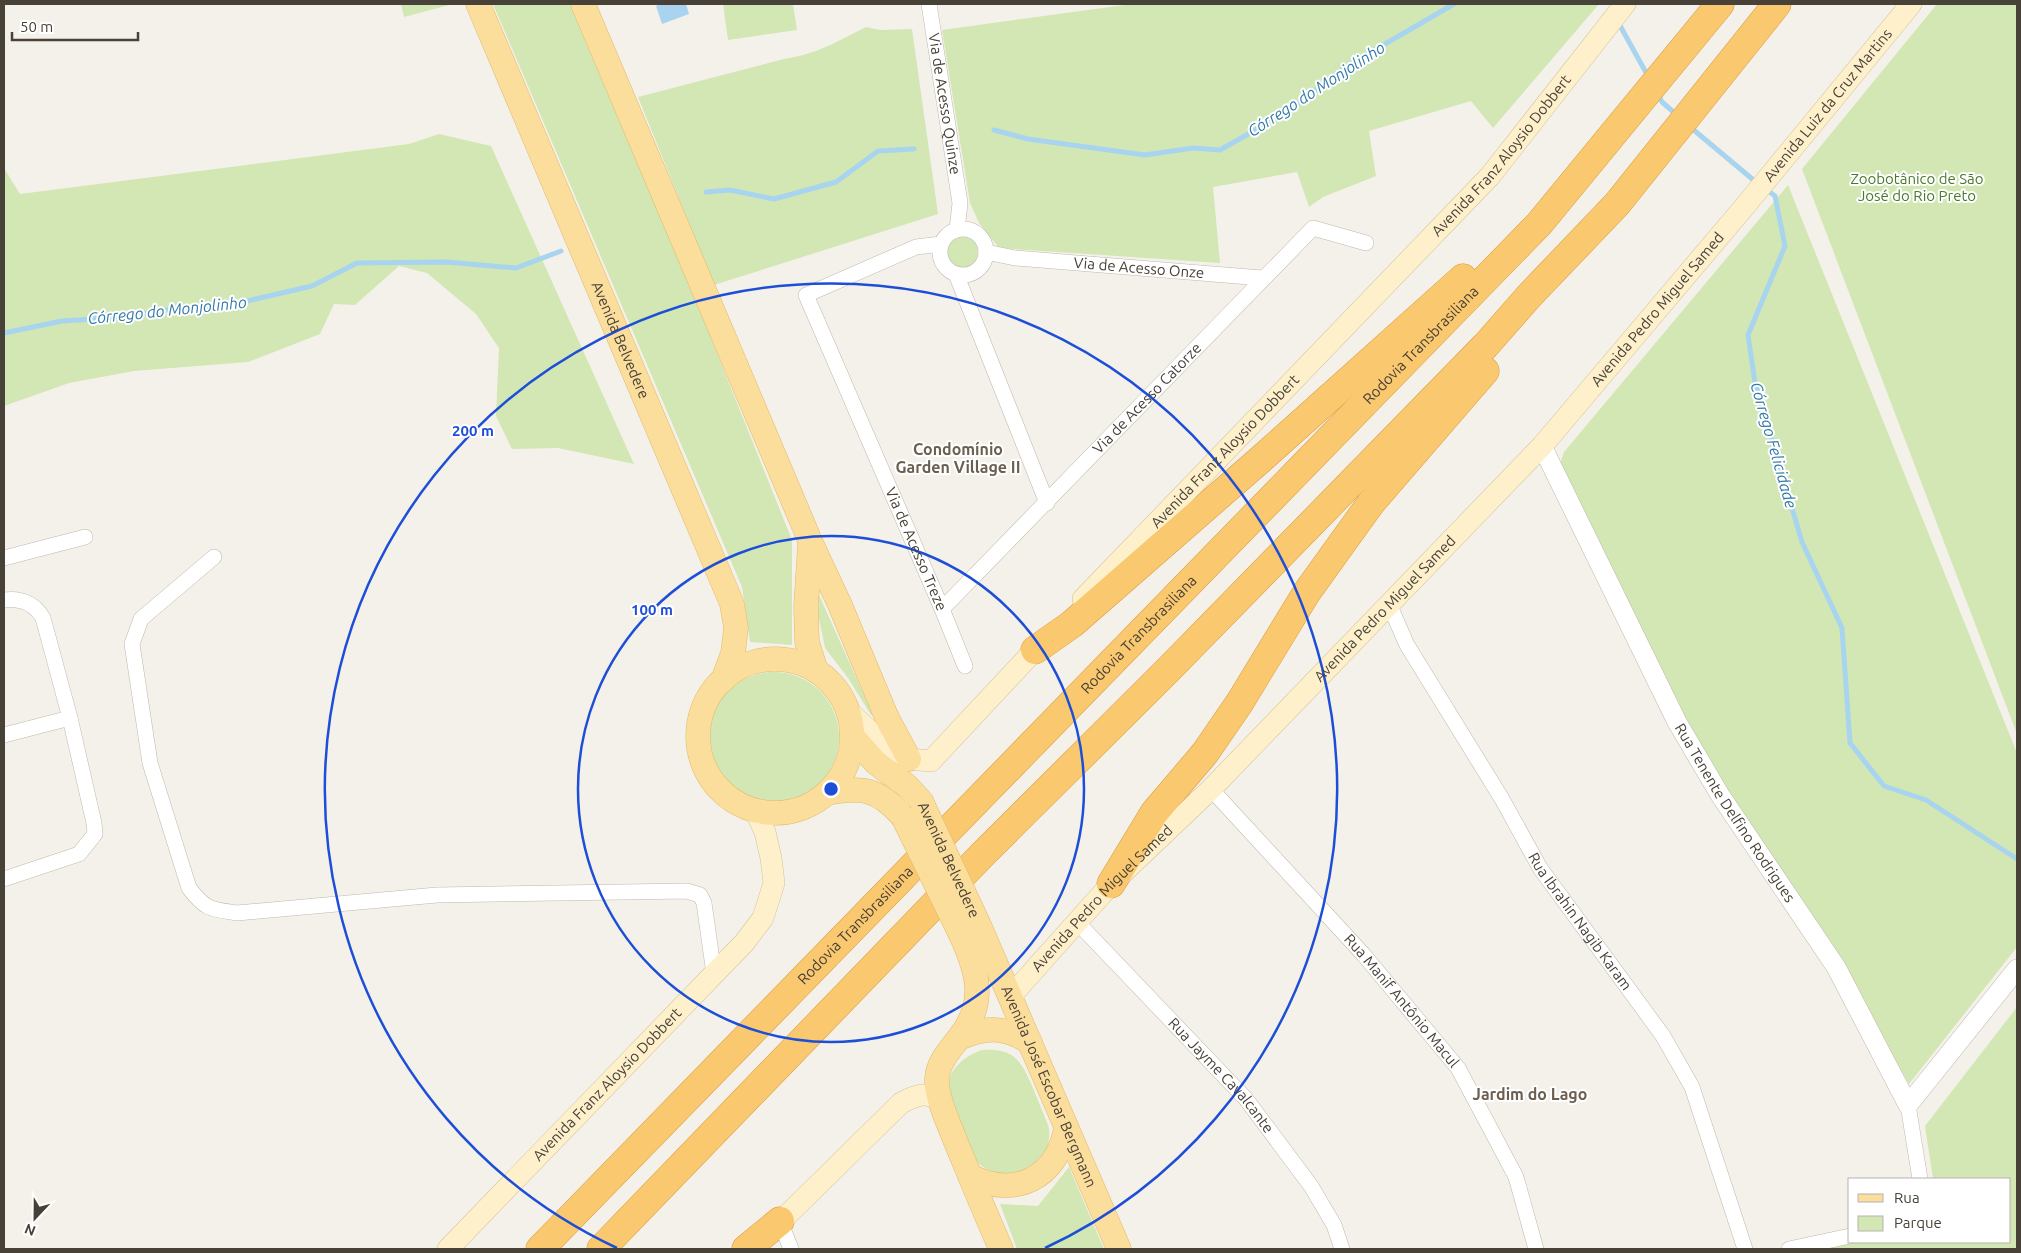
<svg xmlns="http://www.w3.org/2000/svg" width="2021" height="1253" viewBox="0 0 2021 1253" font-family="Ubuntu,sans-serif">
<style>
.green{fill:#d2e7b4}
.water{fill:#a8d4ef}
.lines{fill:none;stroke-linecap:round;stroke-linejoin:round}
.stream{stroke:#a8d4ef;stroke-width:5}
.minor-casing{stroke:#c0b8ac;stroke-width:16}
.tertiary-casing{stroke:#c0b8ac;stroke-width:20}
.secondary-casing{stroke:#d3c39a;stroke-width:22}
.primary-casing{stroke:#e1ba6b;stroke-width:25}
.motorway-casing{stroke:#d99c3f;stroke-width:29}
.minor{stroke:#fff;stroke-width:15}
.tertiary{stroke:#fff;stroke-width:19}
.secondary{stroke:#fdf0cb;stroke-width:21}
.primary{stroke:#fbdd9c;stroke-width:24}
.motorway{stroke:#fac86f;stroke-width:28}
.primary-bridge-casing{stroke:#e1ba6b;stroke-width:25;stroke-linecap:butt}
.primary-bridge{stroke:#fbdd9c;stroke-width:24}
.ring{fill:none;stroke:#1d4ed8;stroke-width:2.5}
.labels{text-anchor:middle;stroke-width:4;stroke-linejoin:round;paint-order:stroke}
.street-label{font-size:15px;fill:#484138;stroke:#fff}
.park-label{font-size:15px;fill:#4b792c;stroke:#fff}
.water-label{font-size:16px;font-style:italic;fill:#317aaa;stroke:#fff}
.neighbourhood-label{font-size:16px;font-weight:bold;fill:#6b5f4f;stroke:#fff}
.centre{fill:#1d4ed8;stroke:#fff;stroke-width:2.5}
.ring-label{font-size:15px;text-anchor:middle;font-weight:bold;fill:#1d4ed8;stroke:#fff;stroke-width:4;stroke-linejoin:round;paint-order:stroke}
</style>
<rect width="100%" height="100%" fill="#f4f1ea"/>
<!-- green -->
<g class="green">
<polygon points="401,4 453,4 404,17"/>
<polygon points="493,4 570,4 686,276 792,540 792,645 750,642 742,587"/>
<polygon points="723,4 793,4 797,30 728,40"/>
<polygon points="1132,4 1599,4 1493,128 1471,101 1369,131 1376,176 1323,197 1309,207 1297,172 1213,187 1220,263 999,248 979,223 970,203 942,30"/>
<polygon points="1937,4 2017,4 2017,734 1802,169"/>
<path d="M866,27L880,30L912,29L938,214L714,285L638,97L784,59C817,54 836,42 866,27Z"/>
<polygon points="439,134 491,146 634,464 558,448 512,449 496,416 499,348 476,314 427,273 399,266 355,305 334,304 320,334 248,362 134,371 69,383 4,406 4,168 20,194 409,144"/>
<polygon points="1788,185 2017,753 2017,947 1909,1084 1841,964 1683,721 1560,464 1564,452"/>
<circle cx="962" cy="252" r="16"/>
<polygon points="819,595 873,715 871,715 848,678 825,648 818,613"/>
<circle cx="774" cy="737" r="65"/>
<polygon points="2017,1007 2017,1249 1814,1249 1850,1242 2010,1242 2010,1179 1933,1179 1925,1126"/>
<path d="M982,1050C1014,1048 1021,1060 1033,1088C1038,1101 1044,1114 1049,1128C1051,1156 1039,1161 1017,1176C997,1172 986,1174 972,1156C965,1138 952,1111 949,1093C944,1072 964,1056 982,1050Z"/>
<polygon points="1069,1167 1104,1249 1017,1249 1000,1204 1038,1206"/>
</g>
<!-- water -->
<polygon class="water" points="660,4 686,4 689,14 662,24 656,6"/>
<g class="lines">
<!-- stream -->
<g class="stream">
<polyline points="1618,22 1649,78"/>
<polyline points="1658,94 1662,102 1677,115"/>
<polyline points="1689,126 1757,183"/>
<polyline points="994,130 1028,139 1145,155 1193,148 1220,150 1287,112 1347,66 1454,4"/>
<polyline points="1766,189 1775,196 1785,246 1748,335 1755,383 1802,542 1842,628 1850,743 1884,786 1926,800 2017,859"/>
<polyline points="706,192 730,190 774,199 836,182 878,151 914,149"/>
<polyline points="4,333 62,321 127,317 165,310 234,304 312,286 357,263 446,262 516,268 561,251"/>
</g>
<!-- minor casing -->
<g class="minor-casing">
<g id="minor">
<path id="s1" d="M929,4L960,203L957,230"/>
<circle cx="963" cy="252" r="23"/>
<path id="s2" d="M941,244L916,247L806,295L942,609L965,666"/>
<path id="s3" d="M986,252L1015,258L1262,278"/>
<polyline points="956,274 1047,503"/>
<path d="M214,557L141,619L132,644L150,763L189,888C206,910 210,909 237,913L437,895L687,891L700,895L704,903L714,974"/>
<polyline points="4,558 85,537"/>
<path d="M4,600C21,598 34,603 43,618L70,718L94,823L95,834L79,854L4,879"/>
<path id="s4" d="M1389,604L1407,645L1502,799L1540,868L1663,1036L1692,1087L1745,1249"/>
<path id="s5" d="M942,609L1313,228L1366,243"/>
<polyline points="4,735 70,718"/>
<path id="s6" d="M1211,789L1363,954L1458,1068L1516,1177L1536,1249"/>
<path id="s7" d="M1076,921L1246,1099L1311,1186L1334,1225L1342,1249"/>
<polyline points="1908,1105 1920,1179"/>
<polyline points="780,1221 791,1249"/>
<polyline points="1789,1249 1850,1236"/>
</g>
</g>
<!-- tertiary casing -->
<g class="tertiary-casing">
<g id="tertiary">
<path id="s8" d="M1542,446L1677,722L1720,795L1836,967L1908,1105L2017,969"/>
</g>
</g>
<!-- secondary casing -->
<g class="secondary-casing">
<g id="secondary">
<path id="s9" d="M1083,599L1490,176L1625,4"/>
<polyline points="848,711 875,736 909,759 931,761 1045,639"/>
<path id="s10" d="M1010,997L1111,884L1211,789L1542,446L1745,206L1911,4"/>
<path d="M770,1232L901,1103C916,1095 926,1091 941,1101"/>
<path id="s11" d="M448,1249L744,943L763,918L774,883L771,858L765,832L755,810"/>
</g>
</g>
<!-- primary casing -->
<g class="primary-casing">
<g id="primary">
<path id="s12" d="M478,4L732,604L736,628L733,653L723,680"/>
<polyline points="583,4 811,543 840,605 887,718 909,759"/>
<polyline points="810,545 806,606 807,642 816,671"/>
<circle cx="775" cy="736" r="77"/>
<polyline points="852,736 876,763 906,785 921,801"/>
<path d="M827,793C862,786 879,789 903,817"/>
<path id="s13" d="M979,925L1119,1249"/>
<path d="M961,935C978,972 987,1003 959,1038C950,1050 938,1062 937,1078C935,1095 949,1124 955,1140C970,1176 985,1213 1001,1249"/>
<path d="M959,1038C988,1026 1004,1027 1030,1042"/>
<path d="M970,1176C1015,1199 1057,1178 1066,1128"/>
</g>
</g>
<!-- motorway casing -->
<g class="motorway-casing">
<g id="motorway">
<polyline points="1035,650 1072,624 1261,459 1463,278"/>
<polyline points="1111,884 1154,813 1205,753 1240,702 1307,592 1371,503 1485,371"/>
<path id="s14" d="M540,1249L1539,224L1720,4"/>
<polyline points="601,1249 984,853 1168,670 1486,345 1530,295 1617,204 1777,4"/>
<polyline points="746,1249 780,1221"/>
</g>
</g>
<!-- minor -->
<use href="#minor" class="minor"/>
<!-- tertiary -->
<use href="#tertiary" class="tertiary"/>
<!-- secondary -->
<use href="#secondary" class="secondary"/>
<!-- primary -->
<use href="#primary" class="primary"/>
<!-- motorway -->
<use href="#motorway" class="motorway"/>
<!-- primary-bridge casing -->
<g class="primary-bridge-casing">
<g id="primary-bridge">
<path id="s15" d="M921,801L979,925"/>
<polyline points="903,817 961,935"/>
</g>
</g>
<!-- primary-bridge -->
<use href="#primary-bridge" class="primary-bridge"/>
</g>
<!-- distance rings -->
<g class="ring">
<circle cx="831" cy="789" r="253"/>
<path d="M617 1248A506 506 0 1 1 1045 1248"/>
</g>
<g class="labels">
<!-- street labels -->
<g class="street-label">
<text dy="5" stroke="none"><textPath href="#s1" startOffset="101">Via de Acesso Quinze</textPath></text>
<text dy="5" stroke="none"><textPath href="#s10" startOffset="1211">Avenida Luiz da Cruz Martins</textPath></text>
<text dy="5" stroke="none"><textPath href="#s9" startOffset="610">Avenida Franz Aloysio Dobbert</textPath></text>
<text dy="5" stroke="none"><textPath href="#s3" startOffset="154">Via de Acesso Onze</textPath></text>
<text dy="5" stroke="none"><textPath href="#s10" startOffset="945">Avenida Pedro Miguel Samed</textPath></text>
<text dy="5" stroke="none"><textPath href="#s12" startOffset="365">Avenida Belvedere</textPath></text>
<text dy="5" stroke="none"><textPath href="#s14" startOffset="1262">Rodovia Transbrasiliana</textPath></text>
<text dy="5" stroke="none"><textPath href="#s5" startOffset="294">Via de Acesso Catorze</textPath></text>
<text dy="5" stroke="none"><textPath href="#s9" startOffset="205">Avenida Franz Aloysio Dobbert</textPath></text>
<text dy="5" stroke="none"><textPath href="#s2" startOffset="422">Via de Acesso Treze</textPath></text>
<text dy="5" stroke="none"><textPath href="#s10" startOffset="540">Avenida Pedro Miguel Samed</textPath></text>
<text dy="5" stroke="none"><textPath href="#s14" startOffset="858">Rodovia Transbrasiliana</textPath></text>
<text dy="5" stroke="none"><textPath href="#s8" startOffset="415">Rua Tenente Delfino Rodrigues</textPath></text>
<text dy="5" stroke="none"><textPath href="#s15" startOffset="65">Avenida Belvedere</textPath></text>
<text dy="5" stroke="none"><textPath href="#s10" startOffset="135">Avenida Pedro Miguel Samed</textPath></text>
<text dy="5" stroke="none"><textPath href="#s4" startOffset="371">Rua Ibrahin Nagib Karam</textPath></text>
<text dy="5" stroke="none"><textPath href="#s14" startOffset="452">Rodovia Transbrasiliana</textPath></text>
<text dy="5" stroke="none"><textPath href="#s6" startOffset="285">Rua Manif Antônio Macul</textPath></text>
<text dy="5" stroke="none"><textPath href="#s7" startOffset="212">Rua Jayme Cavalcante</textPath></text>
<text dy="5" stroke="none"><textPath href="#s11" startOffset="229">Avenida Franz Aloysio Dobbert</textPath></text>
<text dy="5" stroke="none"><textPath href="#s13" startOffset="176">Avenida José Escobar Bergmann</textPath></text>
</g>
<!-- park labels -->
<g class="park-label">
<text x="1917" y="184">Zoobotânico de São<tspan x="1917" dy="17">José do Rio Preto</tspan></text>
</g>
<!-- water labels -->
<g class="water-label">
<text transform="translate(1316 89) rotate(-33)" y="6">Córrego do Monjolinho</text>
<text transform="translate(167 310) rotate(-6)" y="6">Córrego do Monjolinho</text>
<text transform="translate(1774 445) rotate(74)" y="6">Córrego Felicidade</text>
</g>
<!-- neighbourhood labels -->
<g class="neighbourhood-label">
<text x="958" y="455">Condomínio<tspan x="958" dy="18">Garden Village II</tspan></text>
<text x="1530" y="1100">Jardim do Lago</text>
</g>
</g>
<circle cx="831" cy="789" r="8" class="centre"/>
<g class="ring-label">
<text x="473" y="436">200 m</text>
<text x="652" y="615">100 m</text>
</g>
<!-- border -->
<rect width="2021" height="1253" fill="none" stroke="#484138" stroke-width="10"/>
<!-- legend -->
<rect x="1848" y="1178" width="162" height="65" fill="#ffffff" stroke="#b6b3af"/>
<rect x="1858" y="1194" width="25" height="8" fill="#fbdd9c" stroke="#b6b3af"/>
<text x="1894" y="1203" font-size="15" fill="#484138">Rua</text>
<rect x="1858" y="1216" width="25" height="15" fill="#d2e7b4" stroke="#b6b3af"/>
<text x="1894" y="1228" font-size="15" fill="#484138">Parque</text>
<!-- north arrow -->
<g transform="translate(35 1218) rotate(202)" stroke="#ffffff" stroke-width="4" paint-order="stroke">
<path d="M0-4L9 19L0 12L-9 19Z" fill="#484138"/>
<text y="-8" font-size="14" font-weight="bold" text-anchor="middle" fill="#484138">N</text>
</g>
<!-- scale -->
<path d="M12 32v8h126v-8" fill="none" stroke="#484138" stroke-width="2.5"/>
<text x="20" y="32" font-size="15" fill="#484138" stroke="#ffffff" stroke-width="4" paint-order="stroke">50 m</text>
</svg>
